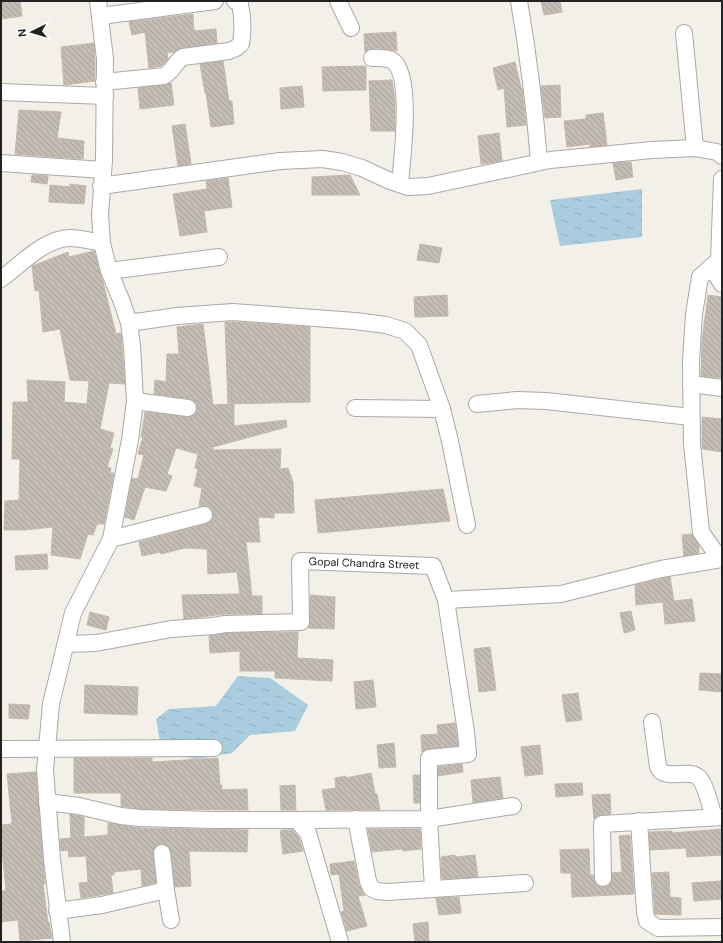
<svg xmlns="http://www.w3.org/2000/svg" width="723" height="943" viewBox="0 0 723 943" font-family="'DM Sans',sans-serif">
<style>
.water{fill:url(#water-ripples)}
.building{fill:url(#building-back-hatch);stroke:#c4b8aa}
.lines{fill:none;stroke-linecap:round;stroke-linejoin:round}
.minor-casing{stroke:#a9a9a9;stroke-width:18}
.minor{stroke:#fff;stroke-width:16}
.labels{text-anchor:middle;stroke-width:4;stroke-linejoin:round;paint-order:stroke}
.street-label{font-size:11px;fill:#222;stroke:#fff}
</style>
<defs>
<pattern id="water-ripples" width="26" height="14" patternUnits="userSpaceOnUse"><rect width="26" height="14" fill="#a9cddf"/><path d="M2 4q2-2 4 0t4 0M15 11q2-2 4 0t4 0" fill="none" stroke="#91b0bf"/></pattern>
<pattern id="building-back-hatch" width="6" height="6" patternUnits="userSpaceOnUse"><rect width="6" height="6" fill="#c3bcb4"/><path d="M-1 5l2 2M0 0l6 6M5-1l2 2" fill="none" stroke="#a7a19a"/></pattern>
</defs>
<rect width="100%" height="100%" fill="#f2f0e8"/>
<!-- water -->
<g class="water">
<polygon points="642,189 642,237 560,246 550,200"/>
<polygon points="238,676 270,678 308,705 295,731 250,735 232,753 196,759 162,753 156,719 169,709 216,706"/>
</g>
<!-- building -->
<g class="building">
<polygon points="1,1 20,1 22,16 1,19"/>
<polygon points="541,1 560,1 562,12 544,15"/>
<polygon points="193,14 194,31 216,29 217,43 182,48 174,52 167,53 168,59 161,66 149,68 145,32 132,35 129,22"/>
<polygon points="396,32 397,51 377,48 372,49 365,52 364,34"/>
<polygon points="94,43 95,62 95,81 64,85 61,47"/>
<polygon points="223,61 229,101 232,101 234,124 211,127 206,93 205,93 200,64"/>
<polygon points="515,62 521,88 522,88 526,125 507,127 504,88 498,90 493,68"/>
<polygon points="366,66 366,90 323,91 322,67"/>
<polygon points="392,80 395,101 395,131 371,131 369,81"/>
<polygon points="171,83 174,105 140,109 138,88 165,85"/>
<polygon points="560,85 561,117 545,118 541,86"/>
<polygon points="302,86 304,107 281,109 280,88"/>
<polygon points="19,110 61,112 57,138 84,141 83,159 15,154"/>
<polygon points="603,113 607,145 590,147 590,144 567,147 564,121 586,119 586,115"/>
<polygon points="185,124 191,164 178,166 172,126"/>
<polygon points="499,133 502,161 481,164 478,136"/>
<polygon points="631,162 633,177 616,180 613,163"/>
<polygon points="32,175 48,176 47,184 31,182"/>
<polygon points="350,175 360,195 312,195 312,177"/>
<polygon points="228,178 232,207 204,211 207,232 180,236 173,194 207,189 206,181"/>
<polygon points="70,184 86,186 84,204 49,202 50,185 70,187"/>
<polygon points="420,244 442,248 439,263 417,260"/>
<polygon points="94,251 103,282 116,334 121,333 125,384 109,383 100,429 114,433 110,448 113,449 107,467 111,468 110,473 114,473 104,524 97,524 93,535 88,534 80,559 51,555 53,527 25,530 4,530 5,501 19,500 20,459 12,459 13,402 28,402 27,380 65,382 64,402 87,404 89,381 70,380 60,329 43,332 39,290 35,291 32,266 68,252 69,257"/>
<polygon points="447,295 448,316 415,317 414,297"/>
<polygon points="708,295 722,297 722,378 701,376 702,341"/>
<polygon points="225,322 235,322 310,327 310,402 228,404"/>
<polygon points="203,324 213,405 234,404 234,426 286,420 287,427 213,447 213,450 281,449 280,469 288,468 293,482 294,513 274,513 274,518 258,517 260,542 246,542 252,596 262,596 262,614 225,614 184,619 182,595 240,594 237,572 208,574 207,549 185,548 161,554 160,552 142,556 139,542 206,524 210,522 213,518 213,513 210,508 206,506 199,506 202,488 194,486 198,469 195,468 198,454 176,448 167,474 172,476 166,491 145,487 134,520 125,517 132,478 138,479 144,455 138,454 143,437 141,437 145,412 187,417 191,417 195,414 197,410 197,404 193,400 190,399 154,394 155,380 166,382 167,354 179,354 177,327"/>
<polygon points="702,417 722,419 722,452 702,449"/>
<polygon points="443,489 450,521 318,533 315,500"/>
<polygon points="692,534 699,545 699,553 684,556 682,535"/>
<polygon points="47,554 48,569 16,570 15,556"/>
<polygon points="670,577 674,601 692,599 695,621 665,624 663,602 636,605 635,585"/>
<polygon points="310,595 335,597 334,629 308,628 310,622"/>
<polygon points="631,611 635,630 624,633 620,613"/>
<polygon points="90,612 109,617 106,630 87,625"/>
<polygon points="298,632 297,658 333,660 332,681 275,678 275,671 240,671 240,651 210,653 209,636 226,633"/>
<polygon points="490,647 496,690 479,692 474,649"/>
<polygon points="700,673 722,674 722,692 699,690"/>
<polygon points="373,680 376,707 356,709 354,682"/>
<polygon points="85,685 138,687 137,715 84,713"/>
<polygon points="578,693 582,720 566,722 562,695"/>
<polygon points="9,704 30,705 28,719 9,718"/>
<polygon points="455,723 458,746 428,749 422,752 421,735 438,734 437,725"/>
<polygon points="394,743 396,767 379,768 377,745"/>
<polygon points="540,745 543,774 525,776 521,747"/>
<polygon points="74,758 152,758 152,762 218,758 220,785 222,785 222,790 247,789 248,810 141,809 121,806 121,793 74,793"/>
<polygon points="462,764 463,772 438,776 438,767"/>
<polygon points="36,772 45,884 43,884 48,923 49,922 52,938 20,941 18,920 1,922 1,891 6,891 1,839 1,825 12,824 7,774"/>
<polygon points="371,773 375,794 377,794 380,810 326,810 322,790 336,788 335,778 346,776 346,778"/>
<polygon points="413,775 420,775 420,803 414,803"/>
<polygon points="500,777 503,798 473,803 471,780"/>
<polygon points="582,783 583,795 556,797 555,784"/>
<polygon points="295,785 296,810 281,810 280,786"/>
<polygon points="610,794 611,814 601,815 594,819 592,795"/>
<polygon points="70,814 84,817 84,837 108,835 108,823 140,828 248,830 247,852 189,851 191,886 175,887 171,852 169,847 166,845 161,844 156,846 154,849 153,854 156,883 142,886 141,869 114,872 114,875 111,875 113,893 81,898 79,883 88,882 86,856 69,857 68,850 61,851 60,839 71,838"/>
<polygon points="368,829 420,829 421,849 403,851 403,849 372,852"/>
<polygon points="722,829 722,855 687,857 686,848 650,850 649,832 672,831 672,833"/>
<polygon points="282,830 293,830 299,838 303,851 283,854 280,831"/>
<polygon points="630,835 634,894 572,897 571,873 561,873 560,850 589,849 590,875 593,875 595,883 598,886 604,887 608,886 611,883 612,873 622,872 619,836"/>
<polygon points="455,855 455,857 475,855 478,877 442,879 441,857"/>
<polygon points="354,861 359,885 365,895 358,896 367,926 347,931 341,912 344,911 339,874 331,875 330,864"/>
<polygon points="669,872 670,897 681,898 681,915 655,914 652,873"/>
<polygon points="721,881 722,899 694,901 692,883"/>
<polygon points="459,897 461,913 439,915 436,898"/>
<polygon points="428,922 429,942 415,942 413,924"/>
</g>
<g class="lines">
<!-- minor casing -->
<g class="minor-casing">
<g id="minor">
<polyline points="338,1 351,28"/>
<path d="M519,1C528,54 535,108 539,162"/>
<polyline points="101,16 215,1"/>
<polyline points="684,33 695,148"/>
<path d="M372,58C380,58 386,57 393,61C413,76 402,160 400,184"/>
<path d="M104,82L164,76C173,71 175,62 183,57L229,51L236,48L241,44C243,31 243,17 240,4L235,1"/>
<polyline points="1,92 105,96"/>
<polyline points="1,163 103,170"/>
<polyline points="722,179 719,260 700,277 694,314 691,361 692,444 701,532 715,552 722,555"/>
<polyline points="101,186 280,161 323,159 342,162 362,168 390,181 408,187 428,186 550,160 652,150 695,148 717,152 722,156"/>
<polyline points="711,267 722,284"/>
<polyline points="109,271 219,257"/>
<path d="M1,279C20,265 45,238 70,238C80,238 91,241 102,243"/>
<polyline points="129,323 177,316 233,312 355,321 386,325 405,331 419,345 442,409 450,441 467,525"/>
<polyline points="691,384 722,388"/>
<polyline points="135,401 188,408"/>
<polyline points="477,404 517,400 546,401 691,417"/>
<polyline points="355,408 442,409"/>
<polyline points="111,539 204,515"/>
<polyline points="446,600 561,594 661,569 722,559"/>
<polyline points="66,644 96,643 171,629 213,626 225,624 301,622 300,561 433,566 446,600 466,732 468,754 429,758 429,819 433,889"/>
<path d="M652,722L658,767C660,769 660,771 662,772C672,778 687,770 697,776C706,782 710,807 714,817"/>
<polyline points="1,749 214,748"/>
<polyline points="47,802 79,806 121,816 140,818 214,820 297,820 308,833 340,942"/>
<polyline points="356,819 368,881 371,888 377,891 387,892 525,883"/>
<polyline points="297,820 429,819 513,806"/>
<polyline points="639,821 645,912 647,921 658,928 722,927"/>
<polyline points="162,853 166,890"/>
<polyline points="603,878 602,824 722,817"/>
<polyline points="57,911 102,905 166,890 171,920"/>
<polyline points="62,942 52,859 45,770 51,704 73,613 111,539 130,440 135,401 132,346 129,323 122,302 109,271 102,243 100,215 104,160 105,59 98,1"/>
</g>
</g>
<!-- minor -->
<use href="#minor" class="minor"/>
</g>
<g class="labels">
<!-- street labels -->
<g class="street-label">
<text transform="translate(364 563) rotate(2)" y="4">Gopal Chandra Street</text>
</g>
</g>
<!-- border -->
<rect width="723" height="943" fill="none" stroke="#222222" stroke-width="4"/>
<!-- north arrow -->
<g transform="translate(32 32) rotate(265)" stroke="#ffffff" stroke-width="3" paint-order="stroke">
<path d="M0-3L7 15L0 10L-7 15Z" fill="#222222"/>
<text y="-6" font-size="11" font-weight="bold" text-anchor="middle" fill="#222222">N</text>
</g>
</svg>
